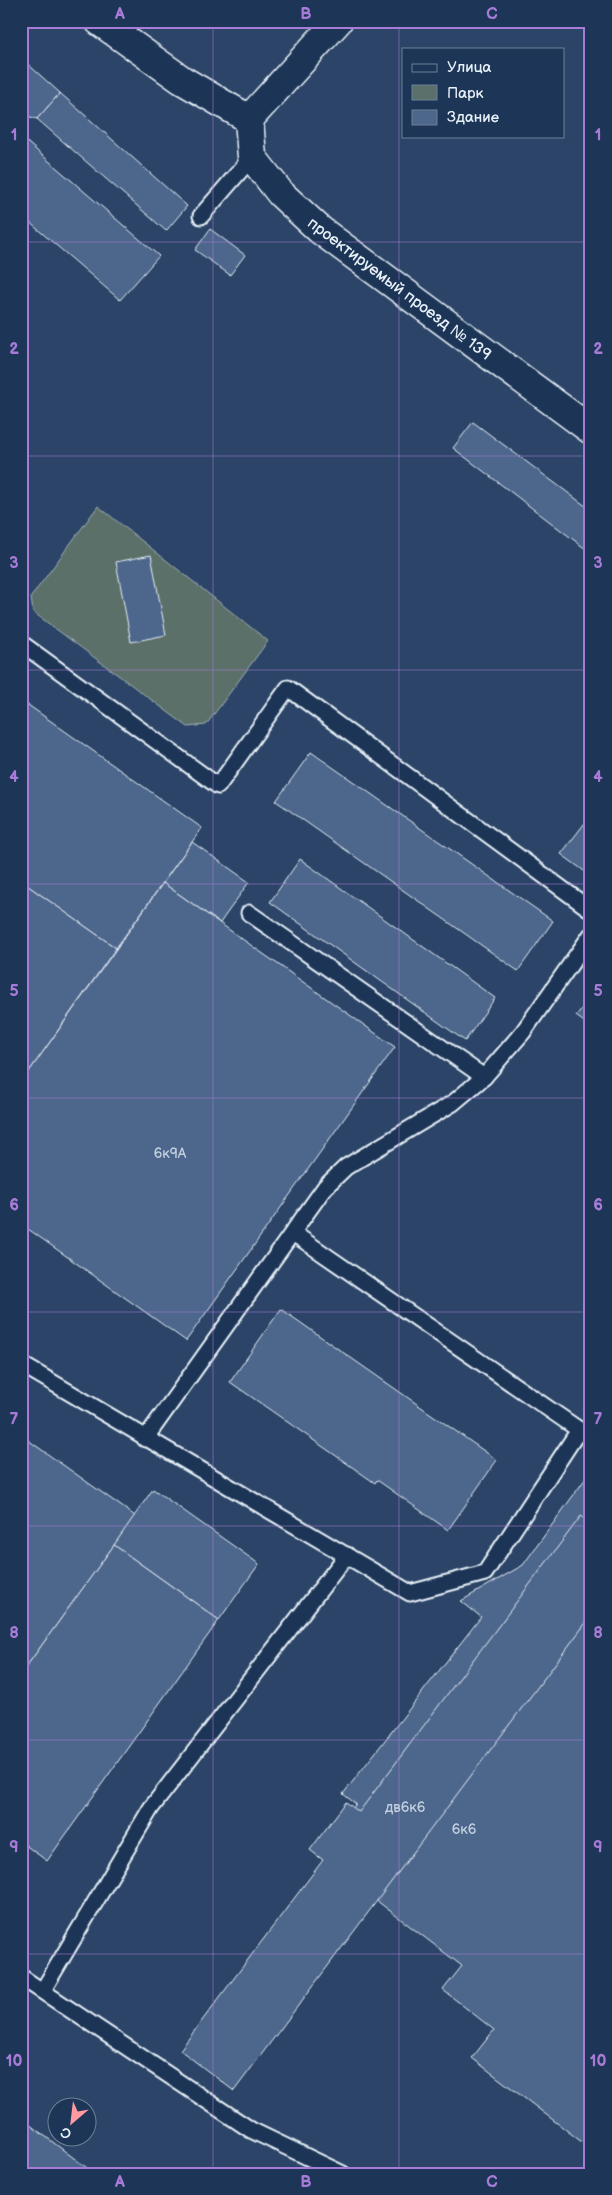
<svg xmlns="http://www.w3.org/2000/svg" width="612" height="2195" viewBox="0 0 612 2195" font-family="'Balsamiq Sans',sans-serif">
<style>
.green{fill:#5b706b;stroke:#a2b0b2}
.building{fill:#4d668c;stroke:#e8f1f8}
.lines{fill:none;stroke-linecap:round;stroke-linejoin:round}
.service-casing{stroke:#e8f1f8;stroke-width:19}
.tertiary-casing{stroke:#e8f1f8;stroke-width:31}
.service{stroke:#1d3557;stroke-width:15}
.tertiary{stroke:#1d3557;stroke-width:28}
.grid{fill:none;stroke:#a77bd6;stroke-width:1;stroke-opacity:0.55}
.labels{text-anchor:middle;stroke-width:5;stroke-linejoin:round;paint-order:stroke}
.number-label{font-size:14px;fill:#c1cedd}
.street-label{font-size:16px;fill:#e8f1f8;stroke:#1d3557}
.neatline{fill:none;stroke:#a77bd6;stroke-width:2}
.grid-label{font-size:16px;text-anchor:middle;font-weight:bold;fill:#a77bd6}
</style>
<rect width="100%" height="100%" fill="#2b4467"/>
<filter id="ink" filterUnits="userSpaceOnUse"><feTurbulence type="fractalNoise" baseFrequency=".02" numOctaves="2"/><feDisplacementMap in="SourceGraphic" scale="10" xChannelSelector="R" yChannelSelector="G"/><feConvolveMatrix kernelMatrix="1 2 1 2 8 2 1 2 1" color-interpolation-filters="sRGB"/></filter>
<g filter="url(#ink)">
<!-- green -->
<polygon class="green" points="98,506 268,641 206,725 188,727 33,612 31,597"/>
<!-- building -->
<g class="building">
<polygon points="21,58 60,93 37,119 21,114"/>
<polygon points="60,93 187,206 166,231 37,119"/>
<polygon points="21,137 159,256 120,300 21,215"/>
<polygon points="210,229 245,255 230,275 195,250"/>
<polygon points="473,422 591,510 591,553 453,448"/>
<polygon points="151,555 166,635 131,642 116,562"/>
<polygon points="21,700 202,828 116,948 21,881"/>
<polygon points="311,752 553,921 518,971 276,801"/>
<polygon points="591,815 591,876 561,854"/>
<polygon points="192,842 249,882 220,923 163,883"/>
<polygon points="300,859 495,998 465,1041 270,902"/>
<polygon points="21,881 116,948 21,1083"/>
<polygon points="163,883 395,1047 186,1341 21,1224 21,1083"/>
<polygon points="591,996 591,1027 576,1016"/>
<polygon points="281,1309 497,1460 448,1530 377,1480 375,1483 230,1382"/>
<polygon points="25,1438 135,1516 21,1674 21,1443"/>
<polygon points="591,1471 591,2149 472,2058 494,2030 443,1990 462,1966 317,1855 356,1804 343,1794 481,1617 461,1601 523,1565"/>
<polygon points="153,1489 259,1564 219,1620 114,1545"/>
<polygon points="581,1516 591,1523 591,1616 234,2091 180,2050 323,1860 310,1850 346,1802 359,1812"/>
<polygon points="114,1545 219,1620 47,1861 21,1842 21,1674"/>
<polygon points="21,2118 95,2174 21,2174"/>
</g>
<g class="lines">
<!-- service casing -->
<g class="service-casing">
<g id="service">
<polyline points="201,216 252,157"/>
<polyline points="21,643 218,786 288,688 591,910"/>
<polyline points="249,913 484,1077"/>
<polyline points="293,1233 591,1438"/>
<polyline points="21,1364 410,1593 485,1573 579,1430"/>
<polyline points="145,1439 325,1187 346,1167 453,1103 484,1077 523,1032 591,935"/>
<polyline points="21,1977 251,2130 343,2174"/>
<polyline points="43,1990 151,1808 347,1555"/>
</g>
</g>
<!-- tertiary casing -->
<g class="tertiary-casing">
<g id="tertiary">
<polyline points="99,21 182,80 249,119"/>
<polyline points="249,119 252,157 281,194 320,230 591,430"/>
<polyline points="249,119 338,21"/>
</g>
</g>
<!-- service -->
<use href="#service" class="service"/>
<!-- tertiary -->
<use href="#tertiary" class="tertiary"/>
</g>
</g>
<!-- grid -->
<path class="grid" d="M213,21V2174M399,21V2174M21,242H591M21,456H591M21,670H591M21,884H591M21,1098H591M21,1312H591M21,1526H591M21,1740H591M21,1954H591"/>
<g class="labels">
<!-- number labels -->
<g class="number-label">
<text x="170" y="1158">6к9А</text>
<text x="405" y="1812">дв6к6</text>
<text x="464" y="1834">6к6</text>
</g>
<!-- street labels -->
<g class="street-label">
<text transform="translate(400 288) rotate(37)" y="6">проектируемый проезд № 139</text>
</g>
</g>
<!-- margin -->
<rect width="612" height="2195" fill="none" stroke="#1d3557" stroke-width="55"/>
<!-- legend -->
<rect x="402" y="48" width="162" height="90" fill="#1d3557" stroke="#6e8097"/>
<rect x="412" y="64" width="25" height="8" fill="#1d3557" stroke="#6e8097"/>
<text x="447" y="72" font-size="15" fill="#e8f1f8">Улица</text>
<rect x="412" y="85" width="25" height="15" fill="#5b706b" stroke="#6e8097"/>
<text x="447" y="98" font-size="15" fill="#e8f1f8">Парк</text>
<rect x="412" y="110" width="25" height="15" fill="#4d668c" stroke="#6e8097"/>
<text x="447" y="122" font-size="15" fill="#e8f1f8">Здание</text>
<!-- north arrow -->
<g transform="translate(72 2122) rotate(208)"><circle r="24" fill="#1d3557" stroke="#6e8097"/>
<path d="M0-4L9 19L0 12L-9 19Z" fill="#ff9aa2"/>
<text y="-8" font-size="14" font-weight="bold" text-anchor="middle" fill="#e8f1f8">С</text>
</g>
<rect x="28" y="28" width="556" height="2140" class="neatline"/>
<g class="grid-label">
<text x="120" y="19">A</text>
<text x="306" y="19">B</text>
<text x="492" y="19">C</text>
<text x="14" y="140">1</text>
<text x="598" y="140">1</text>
<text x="14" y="354">2</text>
<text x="598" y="354">2</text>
<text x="14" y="568">3</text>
<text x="598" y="568">3</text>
<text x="14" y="782">4</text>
<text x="598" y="782">4</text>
<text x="14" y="996">5</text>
<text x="598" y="996">5</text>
<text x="14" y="1210">6</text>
<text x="598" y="1210">6</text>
<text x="14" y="1424">7</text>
<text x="598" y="1424">7</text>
<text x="14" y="1638">8</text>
<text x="598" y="1638">8</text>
<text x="14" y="1852">9</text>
<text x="598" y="1852">9</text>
<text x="14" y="2066">10</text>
<text x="598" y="2066">10</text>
<text x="120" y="2187">A</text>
<text x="306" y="2187">B</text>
<text x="492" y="2187">C</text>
</g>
</svg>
